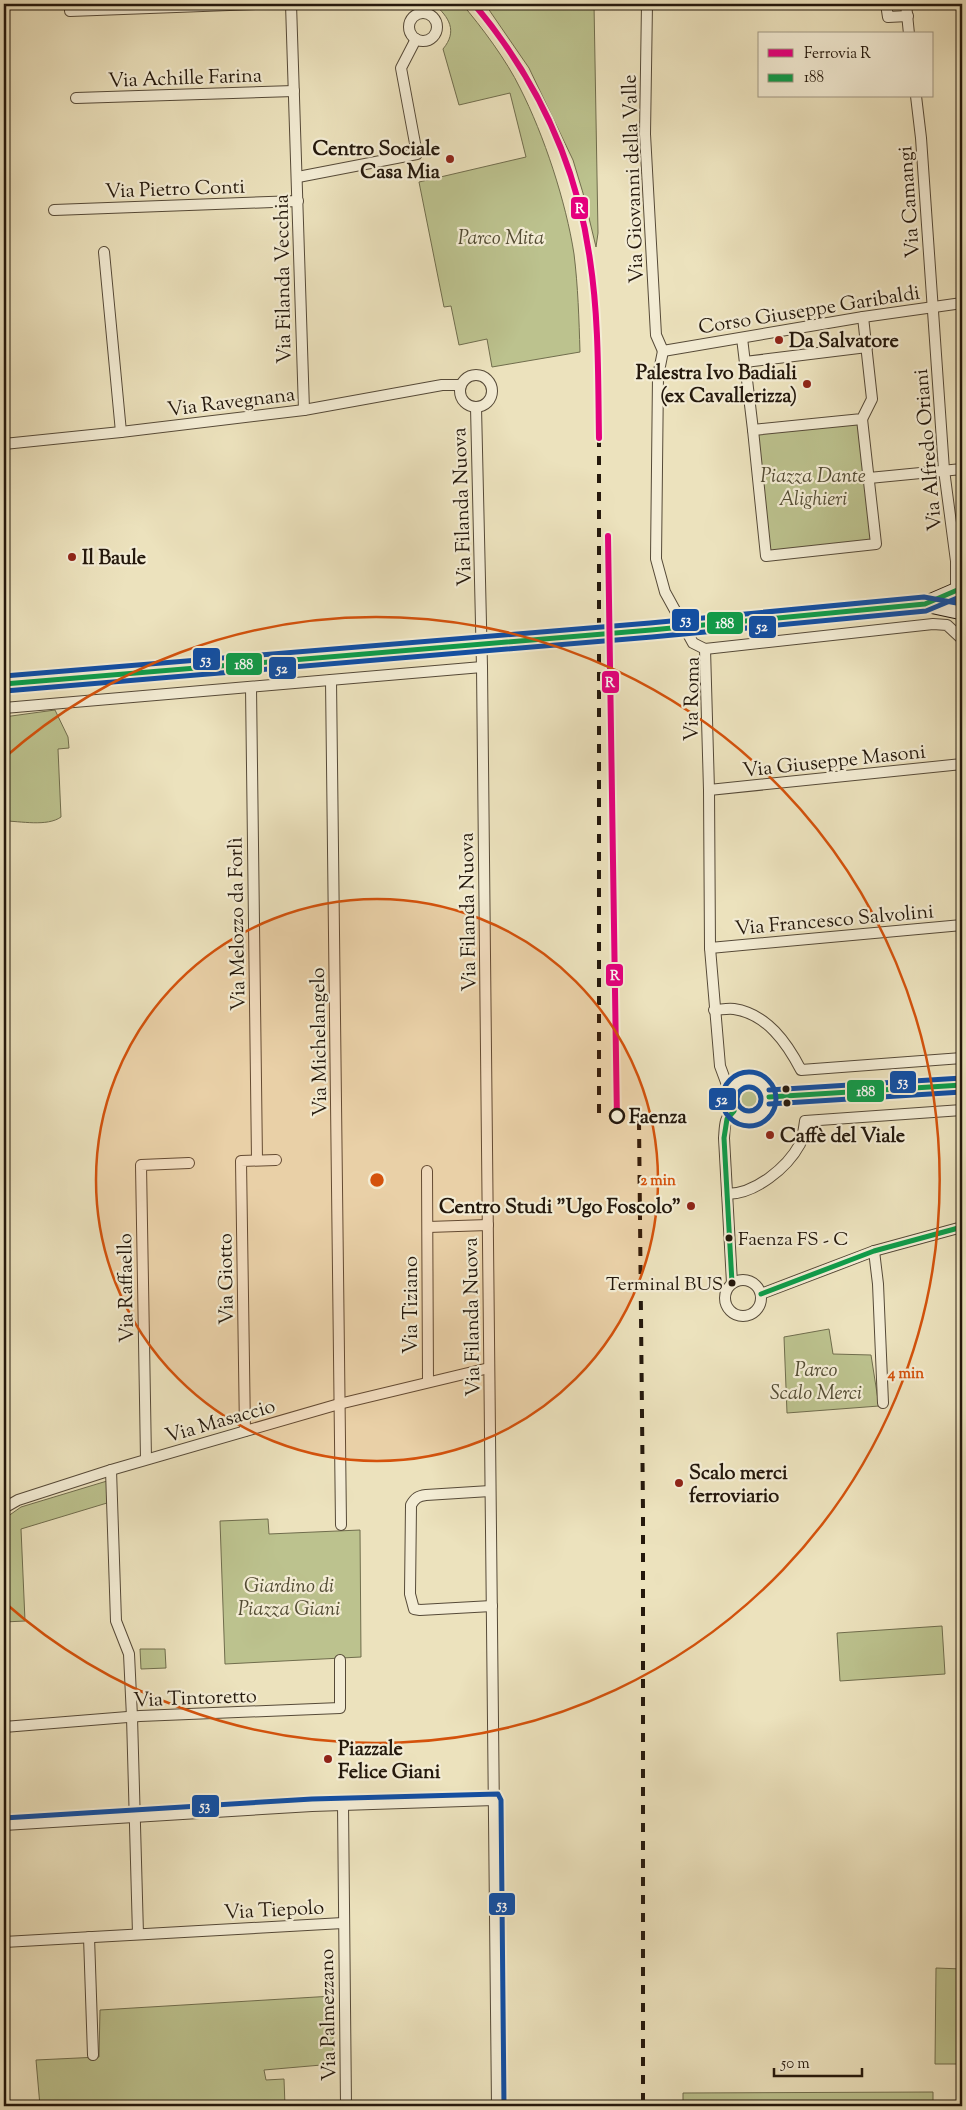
<svg xmlns="http://www.w3.org/2000/svg" width="966" height="2110" viewBox="0 0 966 2110" font-family="'Sorts Mill Goudy',serif">
<style>
.green{fill:#bcc28e;stroke:#706d4d}
.lines{fill:none;stroke-linecap:round;stroke-linejoin:round}
.minor-casing{stroke:#564a38;stroke-width:12}
.secondary-casing{stroke:#24180c;stroke-width:17}
.minor{stroke:#f3ecd4;stroke-width:10}
.secondary{stroke:#f3ecd4;stroke-width:15}
.rail{stroke:#24180c;stroke-width:4;stroke-dasharray:9 9;stroke-linecap:butt}
.secondary-bridge-casing{stroke:#24180c;stroke-width:17;stroke-linecap:butt}
.secondary-bridge{stroke:#f3ecd4;stroke-width:15}
.bus-1-casing{stroke:#f3ecd4;stroke-width:9}
.bus-2-casing{stroke:#f3ecd4;stroke-width:9}
.bus-3-casing{stroke:#f3ecd4;stroke-width:9}
.bus-1{stroke:#0e9c4a;stroke-width:5}
.bus-2{stroke:#114fa4;stroke-width:5}
.bus-3{stroke:#114fa4;stroke-width:5}
.rail-1-casing{stroke:#f3ecd4;stroke-width:10}
.rail-1{stroke:#e5007d;stroke-width:6}
.ring{fill:none;stroke:#d4520c;stroke-width:2.5}
.poi-dot{fill:#8f2418;stroke:#f3ecd4;stroke-width:2}
.bus-dot{fill:#24180c;stroke:#f3ecd4;stroke-width:2}
.stop-dot{fill:#f3ecd4;stroke:#24180c;stroke-width:2.5}
.labels{text-anchor:middle;stroke-width:4.5;stroke-linejoin:round;paint-order:stroke}
.bus-label{font-size:19px;fill:#24180c;stroke:#f3ecd4;text-anchor:start}
.street-label{font-size:20px;fill:#24180c;stroke:#f3ecd4}
.poi-label{font-size:20px;font-weight:bold;fill:#24180c;stroke:#f3ecd4;text-anchor:start}
.park-label{font-size:20px;font-style:italic;fill:#524b33;stroke:#f3ecd4}
.stop-label{font-size:20px;font-weight:bold;fill:#24180c;stroke:#f3ecd4;text-anchor:start}
.centre{fill:#d4520c;stroke:#f3ecd4;stroke-width:2.5}
.ring-label{font-size:15px;text-anchor:middle;font-weight:bold;fill:#d4520c;stroke:#f3ecd4;stroke-width:4.5;stroke-linejoin:round;paint-order:stroke}
.line-badge{stroke:#f3ecd4;stroke-width:2}
.badge-label{font-size:14px;text-anchor:middle;font-weight:bold;fill:#fff}
</style>
<rect width="100%" height="100%" fill="#ece2bd"/>
<filter id="stains"><feTurbulence type="fractalNoise" baseFrequency=".004" numOctaves="4"/><feColorMatrix values="0 0 0 0 .2 0 0 0 0 .09 0 0 0 0 .02 0 0 0 .5 -.17"/></filter>
<radialGradient id="worn" r=".72"><stop offset=".6" stop-color="#630" stop-opacity="0"/><stop offset="1" stop-color="#630" stop-opacity=".3"/></radialGradient>
<!-- green -->
<g class="green">
<path d="M434,4H462C481,26 507,61 520,88C544,135 566,202 574,254C578,286 579,319 580,352L492,367L487,339L459,345L451,306L444,307L419,182L526,157L510,93L459,105L443,49C458,31 449,17 434,4Z"/>
<polygon points="485,4 594,4 598,233 596,247 583,193 573,160 529,68"/>
<polygon points="859,423 872,540 768,551 755,434"/>
<path d="M55,710L68,737L69,748L58,749L61,817C47,827 20,821 4,821V717Z"/>
<circle cx="749" cy="1099" r="14"/>
<polygon points="829,1329 833,1354 871,1355 879,1406 787,1413 784,1337"/>
<polygon points="107,1481 107,1503 21,1529 25,1621 4,1622 4,1519 21,1507"/>
<polygon points="268,1519 269,1534 360,1530 361,1657 225,1664 220,1521"/>
<polygon points="942,1626 945,1674 840,1681 837,1633"/>
<polygon points="140,1649 165,1649 166,1668 141,1669"/>
<polygon points="936,1968 962,1969 962,2064 935,2064"/>
<polygon points="333,1996 333,2064 264,2070 266,2080 284,2079 285,2106 40,2106 36,2060 99,2057 100,2010"/>
<polygon points="933,2092 933,2106 683,2106 683,2093"/>
</g>
<g class="lines">
<!-- minor casing -->
<g class="minor-casing">
<g id="minor">
<polyline points="291,4 304,410"/>
<polyline points="647,4 645,134 656,335 663,351"/>
<polyline points="886,4 888,17 908,16"/>
<polyline points="906,4 909,34"/>
<polyline points="70,11 256,4"/>
<circle cx="423" cy="27" r="14"/>
<polyline points="916,96 921,138 944,470 956,561 956,591"/>
<polyline points="76,98 294,91"/>
<polyline points="298,177 417,154 401,68 416,39"/>
<polyline points="54,210 298,201"/>
<polyline points="104,252 121,432"/>
<polyline points="742,338 753,430 862,419 872,399 863,317"/>
<polyline points="663,351 658,376 656,559 665,592 693,643 705,649"/>
<polyline points="663,351 863,317 962,303"/>
<polyline points="745,362 867,347"/>
<circle cx="476" cy="391" r="16"/>
<polyline points="476,407 482,667 497,2106"/>
<polyline points="753,430 766,556 876,544 862,419"/>
<polyline points="4,444 121,432 304,410 442,385 461,385"/>
<polyline points="869,478 962,469"/>
<polyline points="705,649 709,790 710,948 720,1066 730,1093"/>
<polyline points="705,649 933,624 947,625 962,639"/>
<polyline points="331,680 341,1525"/>
<polyline points="251,687 257,1160"/>
<polyline points="4,708 482,667"/>
<polyline points="709,790 962,764"/>
<polyline points="710,948 962,925"/>
<path d="M714,1010C720,1010 727,1008 734,1009C767,1014 787,1043 801,1070L962,1058"/>
<circle cx="749" cy="1099" r="19"/>
<polyline points="769,1097 962,1085"/>
<polyline points="427,1171 428,1382"/>
<path d="M727,1194C755,1194 787,1168 800,1144C803,1137 804,1128 805,1121L962,1110"/>
<polyline points="428,1227 488,1225"/>
<polyline points="874,1251 878,1284 883,1403"/>
<circle cx="743" cy="1298" r="18"/>
<path d="M732,1283L724,1138C725,1127 724,1116 734,1111"/>
<polyline points="761,1294 874,1251 962,1227"/>
<polyline points="245,1431 241,1161 276,1160"/>
<polyline points="146,1459 141,1165 189,1163"/>
<polyline points="111,1470 116,1621 129,1654 132,1717 138,1934"/>
<path d="M490,1491L426,1495C418,1496 415,1498 411,1505L410,1594L414,1609L420,1610L492,1606"/>
<polyline points="4,1508 18,1500 111,1470 339,1404 489,1368"/>
<polyline points="4,1727 140,1716 340,1708 340,1660"/>
<polyline points="343,1805 346,2106"/>
<polyline points="4,1825 312,1806 494,1800"/>
<polyline points="89,1937 93,2055"/>
<polyline points="4,1942 343,1923"/>
</g>
</g>
<!-- secondary casing -->
<g class="secondary-casing">
<g id="secondary">
<polyline points="925,604 962,588"/>
<polyline points="925,604 962,612"/>
<polyline points="4,684 27,683"/>
</g>
</g>
<!-- minor -->
<use href="#minor" class="minor"/>
<!-- secondary -->
<use href="#secondary" class="secondary"/>
<!-- rail -->
<g class="rail">
<polyline points="599,438 599,1122"/>
<polyline points="639,1121 643,1511 643,2106"/>
</g>
<!-- secondary-bridge casing -->
<g class="secondary-bridge-casing">
<polyline id="secondary-bridge" points="27,683 925,604"/>
</g>
<!-- secondary-bridge -->
<use href="#secondary-bridge" class="secondary-bridge"/>
<!-- bus-1 casing -->
<g class="bus-1-casing">
<g id="bus-1">
<polyline points="4,684 651,630 925,604 962,588"/>
<polyline points="769,1097 962,1085"/>
<polyline points="732,1283 724,1138 727,1119 734,1111"/>
<polyline points="761,1294 874,1251 962,1227"/>
</g>
</g>
<!-- bus-2 casing -->
<g class="bus-2-casing">
<g id="bus-2">
<polyline points="5,691 652,637 926,611 962,596"/>
<circle cx="749" cy="1099" r="27"/>
<polyline points="769,1104 962,1092"/>
</g>
</g>
<!-- bus-3 casing -->
<g class="bus-3-casing">
<g id="bus-3">
<polyline points="4,676 650,623 924,597 962,604"/>
<circle cx="749" cy="1099" r="12"/>
<polyline points="769,1090 962,1078"/>
<polyline points="4,1818 312,1799 498,1794 501,1800 504,2106"/>
</g>
</g>
<!-- bus-1 -->
<use href="#bus-1" class="bus-1"/>
<!-- bus-2 -->
<use href="#bus-2" class="bus-2"/>
<!-- bus-3 -->
<use href="#bus-3" class="bus-3"/>
<!-- rail-1 casing -->
<g class="rail-1-casing">
<g id="rail-1">
<path d="M474,4C536,78 577,164 590,260C599,319 598,379 599,438"/>
<polyline points="608,536 617,1121"/>
</g>
</g>
<!-- rail-1 -->
<use href="#rail-1" class="rail-1"/>
</g>
<!-- distance rings -->
<circle cx="377" cy="1180" r="281" fill="#d4520c" fill-opacity=".12"/>
<g class="ring">
<circle cx="377" cy="1180" r="281"/>
<path d="M4 758A563 563 0 1 1 4 1602"/>
</g>
<!-- markers -->
<g class="poi-dot">
<circle cx="450" cy="159" r="5"/>
<circle cx="779" cy="340" r="5"/>
<circle cx="807" cy="384" r="5"/>
<circle cx="72" cy="557" r="5"/>
<circle cx="770" cy="1135" r="5"/>
<circle cx="691" cy="1206" r="5"/>
<circle cx="679" cy="1483" r="5"/>
<circle cx="328" cy="1759" r="5"/>
</g>
<g class="bus-dot">
<circle cx="786" cy="1089" r="4.5"/>
<circle cx="787" cy="1103" r="4.5"/>
<circle cx="729" cy="1238" r="4.5"/>
<circle cx="732" cy="1283" r="4.5"/>
</g>
<circle class="stop-dot" cx="617" cy="1116" r="7"/>
<g class="labels">
<!-- bus labels -->
<g class="bus-label">
<text x="738" y="1245">Faenza FS - C</text>
<text x="723" y="1290" text-anchor="end">Terminal BUS</text>
</g>
<!-- street labels -->
<g class="street-label">
<text transform="translate(185 77) rotate(-2)" y="7">Via Achille Farina</text>
<text transform="translate(632 179) rotate(-92)" y="7">Via Giovanni della Valle</text>
<text transform="translate(175 188) rotate(-2)" y="7">Via Pietro Conti</text>
<text transform="translate(908 202) rotate(-94)" y="7">Via Camangi</text>
<text transform="translate(282 279) rotate(-91)" y="7">Via Filanda Vecchia</text>
<text transform="translate(809 309) rotate(-9)" y="7">Corso Giuseppe Garibaldi</text>
<text transform="translate(231 401) rotate(-7)" y="7">Via Ravegnana</text>
<text transform="translate(927 450) rotate(-95)" y="7">Via Alfredo Oriani</text>
<text transform="translate(461 507) rotate(-92)" y="7">Via Filanda Nuova</text>
<text transform="translate(691 699) rotate(-89)" y="7">Via Roma</text>
<text transform="translate(834 760) rotate(-6)" y="7">Via Giuseppe Masoni</text>
<text transform="translate(467 912) rotate(-91)" y="7">Via Filanda Nuova</text>
<text transform="translate(834 919) rotate(-5)" y="7">Via Francesco Salvolini</text>
<text transform="translate(236 924) rotate(-91)" y="7">Via Melozzo da Forlì</text>
<text transform="translate(318 1042) rotate(-91)" y="7">Via Michelangelo</text>
<text transform="translate(225 1279) rotate(-91)" y="7">Via Giotto</text>
<text transform="translate(125 1288) rotate(-91)" y="7">Via Raffaello</text>
<text transform="translate(410 1305) rotate(-90)" y="7">Via Tiziano</text>
<text transform="translate(471 1317) rotate(-91)" y="7">Via Filanda Nuova</text>
<text transform="translate(220 1420) rotate(-16)" y="7">Via Masaccio</text>
<text transform="translate(195 1697) rotate(-2)" y="7">Via Tintoretto</text>
<text transform="translate(274 1909) rotate(-3)" y="7">Via Tiepolo</text>
<text transform="translate(327 2015) rotate(-91)" y="7">Via Palmezzano</text>
</g>
<!-- poi labels -->
<g class="poi-label">
<text x="440" y="155" text-anchor="end">Centro Sociale<tspan x="440" dy="23">Casa Mia</tspan></text>
<text x="789" y="347">Da Salvatore</text>
<text x="797" y="379" text-anchor="end">Palestra Ivo Badiali<tspan x="797" dy="23">(ex Cavallerizza)</tspan></text>
<text x="82" y="564">Il Baule</text>
<text x="780" y="1142">Caffè del Viale</text>
<text x="681" y="1213" text-anchor="end">Centro Studi "Ugo Foscolo"</text>
<text x="689" y="1479">Scalo merci<tspan x="689" dy="23">ferroviario</tspan></text>
<text x="338" y="1755">Piazzale<tspan x="338" dy="23">Felice Giani</tspan></text>
</g>
<!-- park labels -->
<g class="park-label">
<text x="501" y="244">Parco Mita</text>
<text x="813" y="482">Piazza Dante<tspan x="813" dy="23">Alighieri</tspan></text>
<text x="816" y="1376">Parco<tspan x="816" dy="23">Scalo Merci</tspan></text>
<text x="289" y="1592">Giardino di<tspan x="289" dy="23">Piazza Giani</tspan></text>
</g>
<!-- stop labels -->
<g class="stop-label">
<text x="629" y="1123">Faenza</text>
</g>
</g>
<circle cx="377" cy="1180" r="8" class="centre"/>
<g class="ring-label">
<text x="658" y="1185">2 min</text>
<text x="906" y="1378">4 min</text>
</g>
<g class="line-badge">
<rect x="570" y="196" width="19" height="24" rx="5" fill="#e5007d"/>
<rect x="671" y="608" width="29" height="24" rx="5" fill="#114fa4"/>
<rect x="706" y="611" width="38" height="24" rx="5" fill="#0e9c4a"/>
<rect x="748" y="615" width="29" height="24" rx="5" fill="#114fa4"/>
<rect x="192" y="647" width="29" height="24" rx="5" fill="#114fa4"/>
<rect x="225" y="652" width="38" height="24" rx="5" fill="#0e9c4a"/>
<rect x="268" y="656" width="29" height="24" rx="5" fill="#114fa4"/>
<rect x="601" y="670" width="19" height="24" rx="5" fill="#e5007d"/>
<rect x="605" y="963" width="19" height="24" rx="5" fill="#e5007d"/>
<rect x="889" y="1070" width="28" height="24" rx="5" fill="#114fa4"/>
<rect x="846" y="1079" width="39" height="24" rx="5" fill="#0e9c4a"/>
<rect x="708" y="1087" width="29" height="24" rx="5" fill="#114fa4"/>
<rect x="191" y="1794" width="29" height="24" rx="5" fill="#114fa4"/>
<rect x="488" y="1892" width="28" height="24" rx="5" fill="#114fa4"/>
</g>
<g class="badge-label">
<text x="580" y="213">R</text>
<text x="686" y="624">53</text>
<text x="725" y="628">188</text>
<text x="762" y="631">52</text>
<text x="206" y="664">53</text>
<text x="244" y="669">188</text>
<text x="282" y="673">52</text>
<text x="610" y="687">R</text>
<text x="615" y="980">R</text>
<text x="903" y="1086">53</text>
<text x="866" y="1096">188</text>
<text x="722" y="1104">52</text>
<text x="205" y="1810">53</text>
<text x="502" y="1909">53</text>
</g>
<!-- margin -->
<rect width="966" height="2110" fill="none" stroke="#ece2bd" stroke-width="20"/>
<rect x="5" y="5" width="956" height="2100" fill="none" stroke="#24180c" stroke-width="2.5"/>
<rect x="10" y="10" width="946" height="2090" fill="none" stroke="#24180c"/>
<!-- legend -->
<rect x="758" y="32" width="175" height="65" fill="#f3ecd4" stroke="#a09784"/>
<rect x="768" y="49" width="25" height="8" fill="#e5007d" stroke="#a09784"/>
<text x="804" y="58" font-size="15" fill="#24180c">Ferrovia R</text>
<rect x="768" y="74" width="25" height="8" fill="#0e9c4a" stroke="#a09784"/>
<text x="804" y="82" font-size="15" fill="#24180c">188</text>
<!-- scale -->
<path d="M774 2068v8h88v-8" fill="none" stroke="#24180c" stroke-width="2.5"/>
<text x="781" y="2068" font-size="15" fill="#24180c" stroke="#f3ecd4" stroke-width="4" paint-order="stroke">50 m</text>
<rect width="100%" height="100%" filter="url(#stains)"/>
<rect width="100%" height="100%" fill="url(#worn)"/>
</svg>
